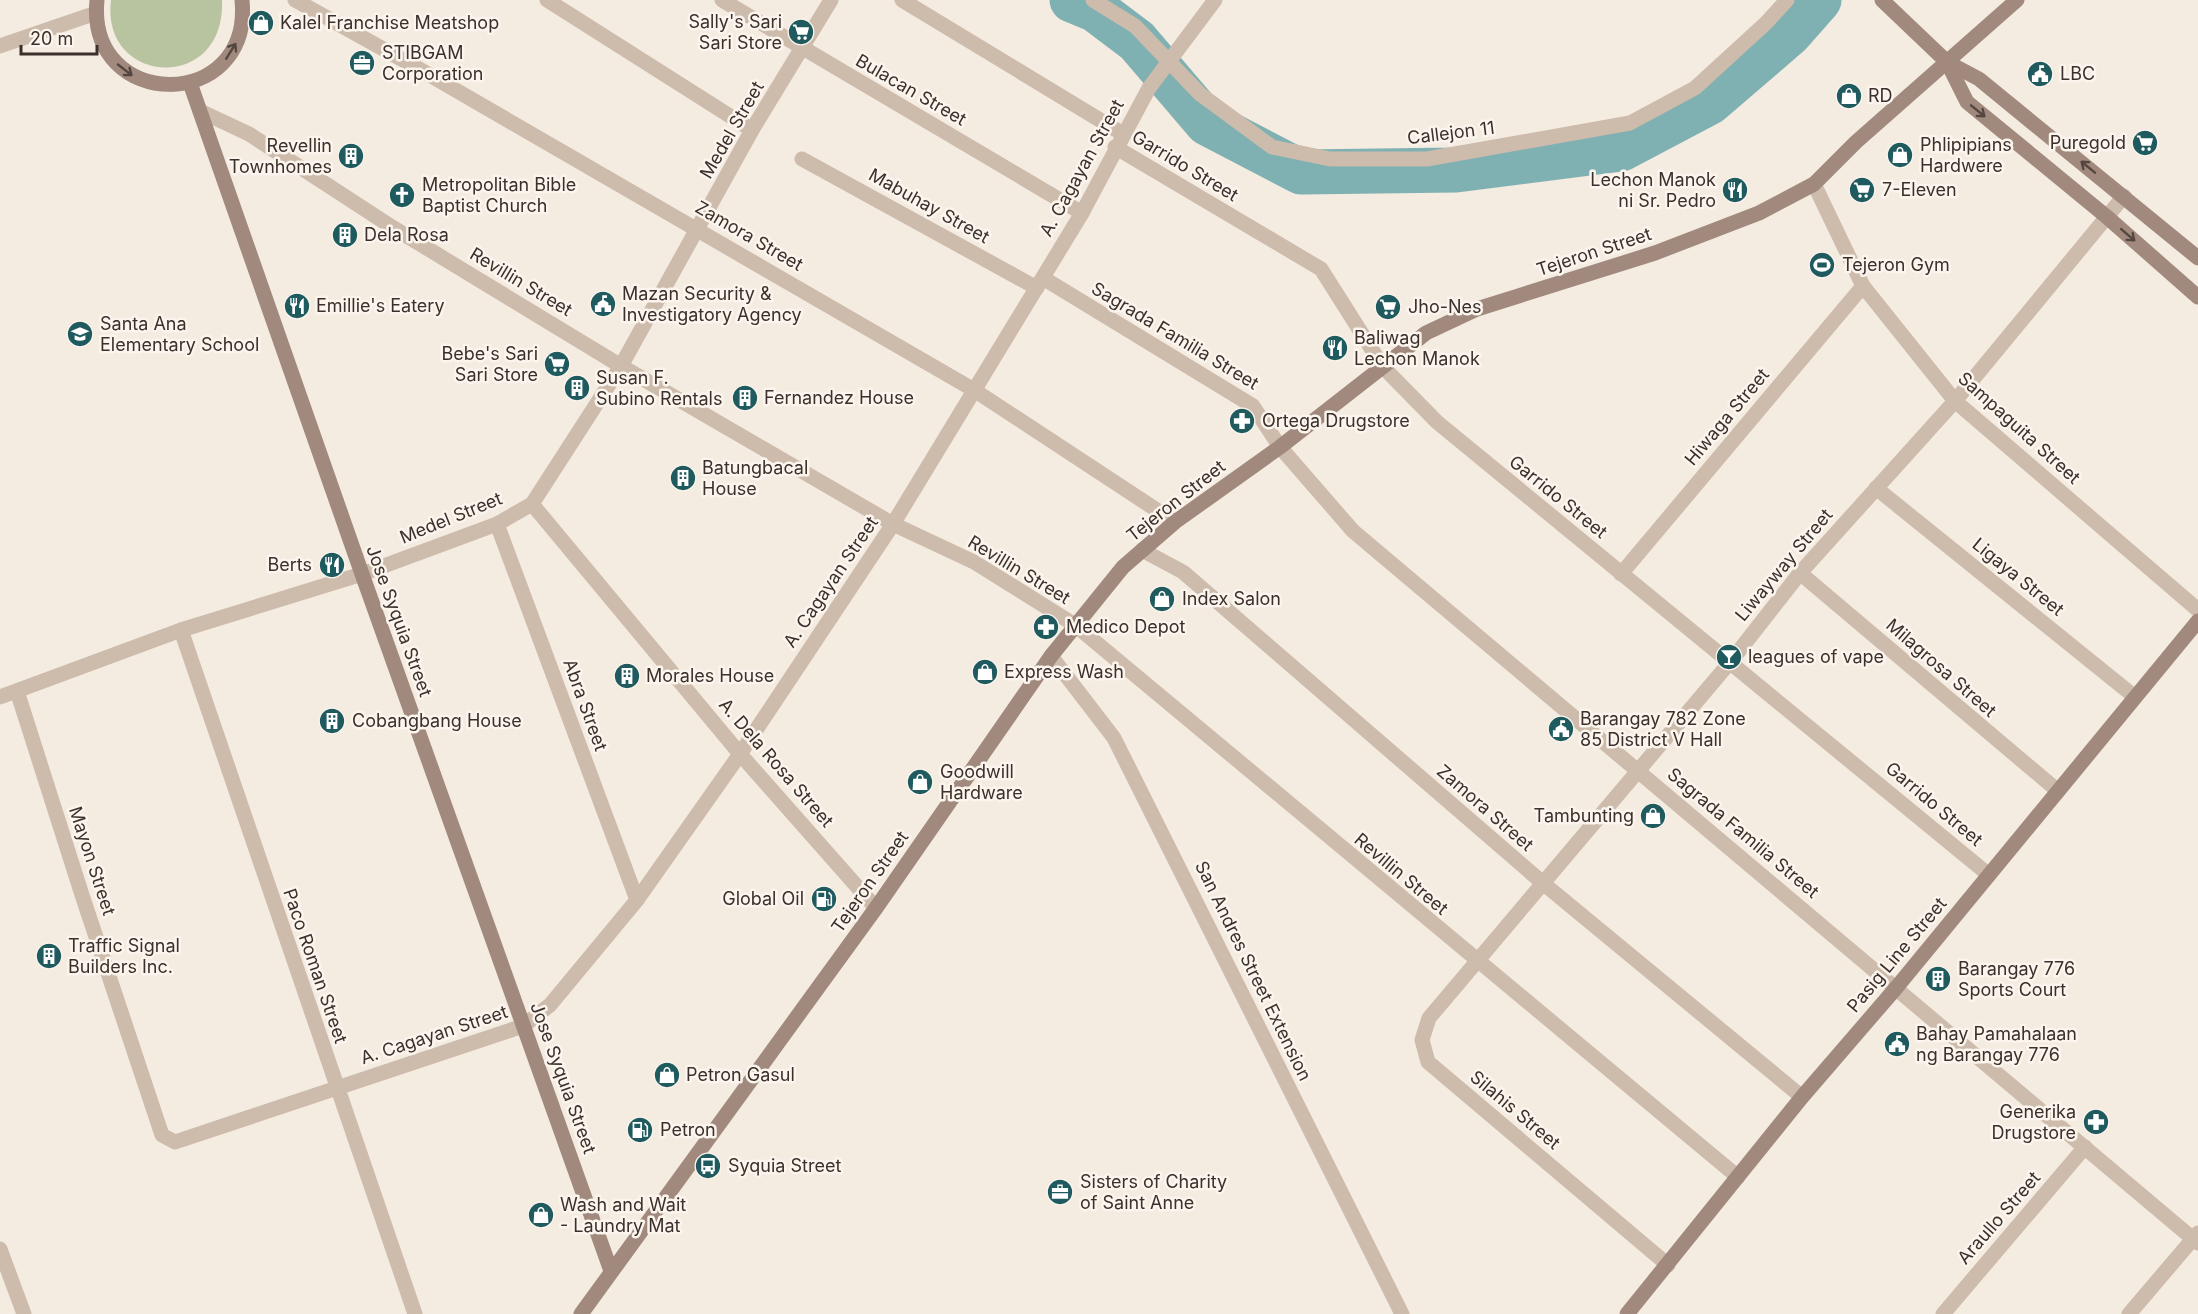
<svg xmlns="http://www.w3.org/2000/svg" width="2198" height="1314" viewBox="0 0 2198 1314" font-family="Inter,sans-serif">
<style>
.green{fill:#b8c4a0}
.lines{fill:none;stroke-linecap:round;stroke-linejoin:round}
.river{stroke:#7fb0b2;stroke-width:45}
.street{stroke:#cdbbac;stroke-width:15}
.secondary{stroke:#a18a7d;stroke-width:15}
.oneway{stroke:#544640}
.labels{text-anchor:middle;stroke-width:5;stroke-linejoin:round;paint-order:stroke}
.poi-label{font-size:18px;fill:#3b302b;stroke:#fbf5ee;text-anchor:start}
.street-label{font-size:18px;fill:#3b302b;stroke:#fbf5ee}
</style>
<rect width="100%" height="100%" fill="#f4ebe1"/>
<!-- green -->
<path class="green" d="M111,0H222C226,94 100,86 111,0Z"/>
<g class="lines">
<!-- river -->
<polyline class="river" points="1072,0 1096,10 1137,41 1207,123 1301,172 1456,170 1621,149 1710,102 1789,34 1819,0"/>
<!-- street -->
<g class="street">
<polyline points="295,0 421,70 974,390 1175,522"/>
<polyline points="547,0 752,130"/>
<polyline points="722,0 1082,213"/>
<polyline points="902,0 1123,134"/>
<polyline points="1093,0 1135,26 1200,94 1272,147 1330,159 1427,159 1630,123 1695,88 1766,23 1787,0"/>
<polyline points="0,46 96,13"/>
<polyline points="200,111 249,134 392,227 621,366 893,524 974,562 1075,625 1738,1177"/>
<polyline points="1115,147 1321,269 1383,367 1437,422 1989,875"/>
<polyline points="802,159 1037,288"/>
<polyline points="1814,184 1863,286 1955,401 2198,610"/>
<polyline points="1043,278 1253,406 1280,447 1353,531 2198,1243"/>
<polyline points="1876,488 2135,697"/>
<polyline points="532,504 740,754 876,908"/>
<polyline points="497,524 637,900"/>
<polyline points="1142,550 1183,572 1544,884 1802,1097"/>
<polyline points="1800,573 2058,791"/>
<polyline points="1621,574 1863,286"/>
<polyline points="181,630 415,1314"/>
<polyline points="1051,656 1114,738 1402,1314"/>
<polyline points="17,691 83,898 162,1135 175,1142 523,1026 550,1005 637,900 740,754 893,524 1082,213 1149,88 1215,0"/>
<polyline points="0,697 181,630 362,574 497,524 532,504 621,366 752,130 831,0"/>
<polyline points="0,1249 24,1314"/>
<polyline points="1668,1265 1428,1062 1422,1040 1429,1018 1731,661 1800,573 1955,401 2124,196"/>
<polyline points="1943,1314 2085,1147"/>
<polyline points="2129,1314 2198,1233"/>
</g>
<!-- secondary -->
<g class="secondary">
<path d="M97,0C86,112 253,113 242,0"/>
<polyline points="1882,0 1947,62 1979,79 2198,258"/>
<polyline points="1947,62 1967,102 2107,217 2198,297"/>
<polyline points="190,83 362,574 611,1271"/>
<polyline points="581,1314 876,908 1051,656 1123,567 1175,522 1280,447 1426,333 1477,309 1655,253 1759,213 1814,184 1856,142 2017,0"/>
<polyline points="1627,1314 1802,1097 1896,988 2198,621"/>
</g>
</g>
<!-- one-way arrows -->
<defs><path id="oneway-shaft" d="M-6 0H5M1.5-3L5.5 0L1.5 3" fill="none" stroke-width="1.6" stroke-linecap="round" stroke-linejoin="round" transform="scale(1.5)"/></defs>
<g class="oneway">
<use href="#oneway-shaft" transform="translate(231 51) rotate(-58)"/>
<use href="#oneway-shaft" transform="translate(125 70) rotate(38)"/>
<use href="#oneway-shaft" transform="translate(1978 111) rotate(39)"/>
<use href="#oneway-shaft" transform="translate(2088 167) rotate(-141)"/>
<use href="#oneway-shaft" transform="translate(2128 235) rotate(41)"/>
</g>
<!-- icons -->
<defs>
<g id="shop-disc" transform="scale(1.35)"><circle r="9.5" fill="#1f5a5e" stroke="#fbf5ee"/><path d="M-5-2.5h2.3a2.7 3.5 0 0 1 5.4 0H5L5.5 6h-11ZM-1.5-2.5h3a1.5 2.3 0 0 0-3 0Z" fill="#fff"/></g>
<g id="supermarket-disc" transform="scale(1.35)"><circle r="9.5" fill="#1f5a5e" stroke="#fbf5ee"/><path d="M-6-5.5h2.5l.6 2H6L4.5 2H-2.5L-4.4-4H-6ZM-1.5 3.2a1.3 1.3 0 1 0 .1 0ZM3 3.2a1.3 1.3 0 1 0 .1 0Z" fill="#fff"/></g>
<g id="office-disc" transform="scale(1.35)"><circle r="9.5" fill="#1f5a5e" stroke="#fbf5ee"/><path d="M-6-3h4V-5.5h4V-3h4V5H-6ZM-1-4.5V-3h2v-1.5ZM-6 0V1H6V0Z" fill="#fff"/></g>
<g id="civic-disc" transform="scale(1.35)"><circle r="9.5" fill="#1f5a5e" stroke="#fbf5ee"/><path d="M-.6-6.5H3V-4.5H.6V-3L4-1V1h2V6H-6V1h2V-1L-.6-3ZM-1.2 2.5V6h2.4V2.5Z" fill="#fff"/></g>
<g id="building-disc" transform="scale(1.35)"><circle r="9.5" fill="#1f5a5e" stroke="#fbf5ee"/><path d="M-4-6H4V6H1V3H-1V6H-4ZM-2.5-4.3h1.7v1.8h-1.7ZM.8-4.3h1.7v1.8H.8ZM-2.5-1h1.7V.8h-1.7ZM.8-1h1.7V.8H.8Z" fill="#fff"/></g>
<g id="restaurant-disc" transform="scale(1.35)"><circle r="9.5" fill="#1f5a5e" stroke="#fbf5ee"/><path d="M-5-6h1v4h1v-4h1v4h1v-4h1v5L-1.5 .5V6h-2V.5L-5-1ZM5-6V6H3V1.5H1.5Q1.5-4 5-6Z" fill="#fff"/></g>
<g id="church-disc" transform="scale(1.35)"><circle r="9.5" fill="#1f5a5e" stroke="#fbf5ee"/><path d="M-1.2-6h2.4v3.5h3.3v2.4h-3.3V6h-2.4V-.1h-3.3v-2.4h3.3Z" fill="#fff"/></g>
<g id="stadium-disc" transform="scale(1.35)"><circle r="9.5" fill="#1f5a5e" stroke="#fbf5ee"/><path d="M0-5a6.5 5 0 1 0 0 10a6.5 5 0 1 0 0-10ZM-3.5-1.8h7v3.6h-7Z" fill="#fff"/></g>
<g id="school-disc" transform="scale(1.35)"><circle r="9.5" fill="#1f5a5e" stroke="#fbf5ee"/><path d="M0-5L7-2L0 1L-7-2ZM-4 1L0 2.5L4 1V4Q0 6-4 4Z" fill="#fff"/></g>
<g id="pharmacy-disc" transform="scale(1.35)"><circle r="9.5" fill="#1f5a5e" stroke="#fbf5ee"/><path d="M-2-6h4v4h4v4h-4v4h-4v-4h-4v-4h4Z" fill="#fff"/></g>
<g id="bar-disc" transform="scale(1.35)"><circle r="9.5" fill="#1f5a5e" stroke="#fbf5ee"/><path d="M-6-5H6L.8 .8V4.5H3.5V6h-7V4.5H-.8V.8Z" fill="#fff"/></g>
<g id="fuel-disc" transform="scale(1.35)"><circle r="9.5" fill="#1f5a5e" stroke="#fbf5ee"/><path d="M-5.5-6h7V0h2V4h1.3V-2.5L3-4.5l.8-.8L6-3V5H2.5V1h-1V6h-7ZM-4.2-4.7v3.2H.2V-4.7Z" fill="#fff"/></g>
<g id="bus-disc" transform="scale(1.35)"><circle r="9.5" fill="#1f5a5e" stroke="#fbf5ee"/><path d="M-5-6H5V4H4V6H2V4H-2V6H-4V4H-5ZM-3.5-4V0h7V-4ZM-3.5 1.2v1.5H-2V1.2ZM2 1.2v1.5H3.5V1.2Z" fill="#fff"/></g>
</defs>
<g fill-rule="evenodd">
<use href="#shop-disc" x="261" y="23"/>
<use href="#supermarket-disc" x="801" y="32"/>
<use href="#office-disc" x="362" y="63"/>
<use href="#civic-disc" x="2040" y="74"/>
<use href="#shop-disc" x="1849" y="96"/>
<use href="#supermarket-disc" x="2145" y="143"/>
<use href="#shop-disc" x="1900" y="155"/>
<use href="#building-disc" x="351" y="156"/>
<use href="#restaurant-disc" x="1735" y="190"/>
<use href="#supermarket-disc" x="1862" y="190"/>
<use href="#church-disc" x="402" y="195"/>
<use href="#building-disc" x="345" y="235"/>
<use href="#stadium-disc" x="1822" y="265"/>
<use href="#civic-disc" x="603" y="304"/>
<use href="#restaurant-disc" x="297" y="306"/>
<use href="#supermarket-disc" x="1388" y="307"/>
<use href="#school-disc" x="80" y="334"/>
<use href="#restaurant-disc" x="1335" y="348"/>
<use href="#supermarket-disc" x="557" y="364"/>
<use href="#building-disc" x="577" y="388"/>
<use href="#building-disc" x="745" y="398"/>
<use href="#pharmacy-disc" x="1242" y="421"/>
<use href="#building-disc" x="683" y="478"/>
<use href="#restaurant-disc" x="332" y="565"/>
<use href="#shop-disc" x="1162" y="599"/>
<use href="#pharmacy-disc" x="1046" y="627"/>
<use href="#bar-disc" x="1729" y="657"/>
<use href="#shop-disc" x="985" y="672"/>
<use href="#building-disc" x="627" y="676"/>
<use href="#building-disc" x="332" y="721"/>
<use href="#civic-disc" x="1561" y="729"/>
<use href="#shop-disc" x="920" y="782"/>
<use href="#shop-disc" x="1653" y="816"/>
<use href="#fuel-disc" x="824" y="899"/>
<use href="#building-disc" x="49" y="956"/>
<use href="#building-disc" x="1938" y="979"/>
<use href="#civic-disc" x="1897" y="1044"/>
<use href="#shop-disc" x="667" y="1075"/>
<use href="#pharmacy-disc" x="2096" y="1122"/>
<use href="#fuel-disc" x="640" y="1130"/>
<use href="#bus-disc" x="708" y="1166"/>
<use href="#office-disc" x="1060" y="1192"/>
<use href="#shop-disc" x="541" y="1215"/>
</g>
<g class="labels">
<!-- poi labels -->
<g class="poi-label">
<text x="782" y="28" text-anchor="end">Sally's Sari<tspan x="782" dy="21">Sari Store</tspan></text>
<text x="280" y="29">Kalel Franchise Meatshop</text>
<text x="382" y="59">STIBGAM<tspan x="382" dy="21">Corporation</tspan></text>
<text x="2060" y="80">LBC</text>
<text x="1868" y="102">RD</text>
<text x="2126" y="149" text-anchor="end">Puregold</text>
<text x="1920" y="151">Phlipipians<tspan x="1920" dy="21">Hardwere</tspan></text>
<text x="332" y="152" text-anchor="end">Revellin<tspan x="332" dy="21">Townhomes</tspan></text>
<text x="1716" y="186" text-anchor="end">Lechon Manok<tspan x="1716" dy="21">ni Sr. Pedro</tspan></text>
<text x="422" y="191">Metropolitan Bible<tspan x="422" dy="21">Baptist Church</tspan></text>
<text x="1882" y="196">7-Eleven</text>
<text x="364" y="241">Dela Rosa</text>
<text x="1842" y="271">Tejeron Gym</text>
<text x="622" y="300">Mazan Security &amp;<tspan x="622" dy="21">Investigatory Agency</tspan></text>
<text x="316" y="312">Emillie's Eatery</text>
<text x="1408" y="313">Jho-Nes</text>
<text x="100" y="330">Santa Ana<tspan x="100" dy="21">Elementary School</tspan></text>
<text x="1354" y="344">Baliwag<tspan x="1354" dy="21">Lechon Manok</tspan></text>
<text x="538" y="360" text-anchor="end">Bebe's Sari<tspan x="538" dy="21">Sari Store</tspan></text>
<text x="596" y="384">Susan F.<tspan x="596" dy="21">Subino Rentals</tspan></text>
<text x="764" y="404">Fernandez House</text>
<text x="1262" y="427">Ortega Drugstore</text>
<text x="702" y="474">Batungbacal<tspan x="702" dy="21">House</tspan></text>
<text x="312" y="571" text-anchor="end">Berts</text>
<text x="1182" y="605">Index Salon</text>
<text x="1066" y="633">Medico Depot</text>
<text x="1748" y="663">leagues of vape</text>
<text x="1004" y="678">Express Wash</text>
<text x="646" y="682">Morales House</text>
<text x="1580" y="725">Barangay 782 Zone<tspan x="1580" dy="21">85 District V Hall</tspan></text>
<text x="352" y="727">Cobangbang House</text>
<text x="940" y="778">Goodwill<tspan x="940" dy="21">Hardware</tspan></text>
<text x="1634" y="822" text-anchor="end">Tambunting</text>
<text x="804" y="905" text-anchor="end">Global Oil</text>
<text x="68" y="952">Traffic Signal<tspan x="68" dy="21">Builders Inc.</tspan></text>
<text x="1958" y="975">Barangay 776<tspan x="1958" dy="21">Sports Court</tspan></text>
<text x="1916" y="1040">Bahay Pamahalaan<tspan x="1916" dy="21">ng Barangay 776</tspan></text>
<text x="686" y="1081">Petron Gasul</text>
<text x="2076" y="1118" text-anchor="end">Generika<tspan x="2076" dy="21">Drugstore</tspan></text>
<text x="660" y="1136">Petron</text>
<text x="728" y="1172">Syquia Street</text>
<text x="1080" y="1188">Sisters of Charity<tspan x="1080" dy="21">of Saint Anne</tspan></text>
<text x="560" y="1211">Wash and Wait<tspan x="560" dy="21">- Laundry Mat</tspan></text>
</g>
<!-- street labels -->
<g class="street-label">
<text transform="translate(911 90) rotate(30)" y="6">Bulacan Street</text>
<text transform="translate(732 130) rotate(-60)" y="6">Medel Street</text>
<text transform="translate(1451 133) rotate(-7)" y="6">Callejon 11</text>
<text transform="translate(1185 166) rotate(31)" y="6">Garrido Street</text>
<text transform="translate(1082 168) rotate(-61)" y="6">A. Cagayan Street</text>
<text transform="translate(929 206) rotate(29)" y="6">Mabuhay Street</text>
<text transform="translate(749 236) rotate(30)" y="6">Zamora Street</text>
<text transform="translate(1594 252) rotate(-18)" y="6">Tejeron Street</text>
<text transform="translate(521 282) rotate(31)" y="6">Revillin Street</text>
<text transform="translate(1175 336) rotate(31)" y="6">Sagrada Familia Street</text>
<text transform="translate(1727 417) rotate(-50)" y="6">Hiwaga Street</text>
<text transform="translate(2019 428) rotate(42)" y="6">Sampaguita Street</text>
<text transform="translate(1558 497) rotate(39)" y="6">Garrido Street</text>
<text transform="translate(1176 501) rotate(-38)" y="6">Tejeron Street</text>
<text transform="translate(451 518) rotate(-22)" y="6">Medel Street</text>
<text transform="translate(1784 565) rotate(-50)" y="6">Liwayway Street</text>
<text transform="translate(1019 570) rotate(31)" y="6">Revillin Street</text>
<text transform="translate(2018 577) rotate(39)" y="6">Ligaya Street</text>
<text transform="translate(831 582) rotate(-56)" y="6">A. Cagayan Street</text>
<text transform="translate(399 621) rotate(70)" y="6">Jose Syquia Street</text>
<text transform="translate(1941 668) rotate(41)" y="6">Milagrosa Street</text>
<text transform="translate(585 705) rotate(70)" y="6">Abra Street</text>
<text transform="translate(776 763) rotate(49)" y="6">A. Dela Rosa Street</text>
<text transform="translate(1934 804) rotate(40)" y="6">Garrido Street</text>
<text transform="translate(1485 808) rotate(41)" y="6">Zamora Street</text>
<text transform="translate(1743 833) rotate(40)" y="6">Sagrada Familia Street</text>
<text transform="translate(92 861) rotate(72)" y="6">Mayon Street</text>
<text transform="translate(1401 874) rotate(40)" y="6">Revillin Street</text>
<text transform="translate(870 882) rotate(-55)" y="6">Tejeron Street</text>
<text transform="translate(1897 955) rotate(-50)" y="6">Pasig Line Street</text>
<text transform="translate(315 966) rotate(71)" y="6">Paco Roman Street</text>
<text transform="translate(1253 971) rotate(64)" y="6">San Andres Street Extension</text>
<text transform="translate(434 1035) rotate(-18)" y="6">A. Cagayan Street</text>
<text transform="translate(563 1078) rotate(70)" y="6">Jose Syquia Street</text>
<text transform="translate(1515 1110) rotate(40)" y="6">Silahis Street</text>
<text transform="translate(1999 1218) rotate(-49)" y="6">Araullo Street</text>
</g>
</g>
<!-- scale -->
<path d="M21 45v9h76v-9" fill="none" stroke="#3b302b" stroke-width="3"/>
<text x="30" y="45" font-size="18" fill="#3b302b" stroke="#fbf5ee" stroke-width="4.5" paint-order="stroke">20 m</text>
</svg>
